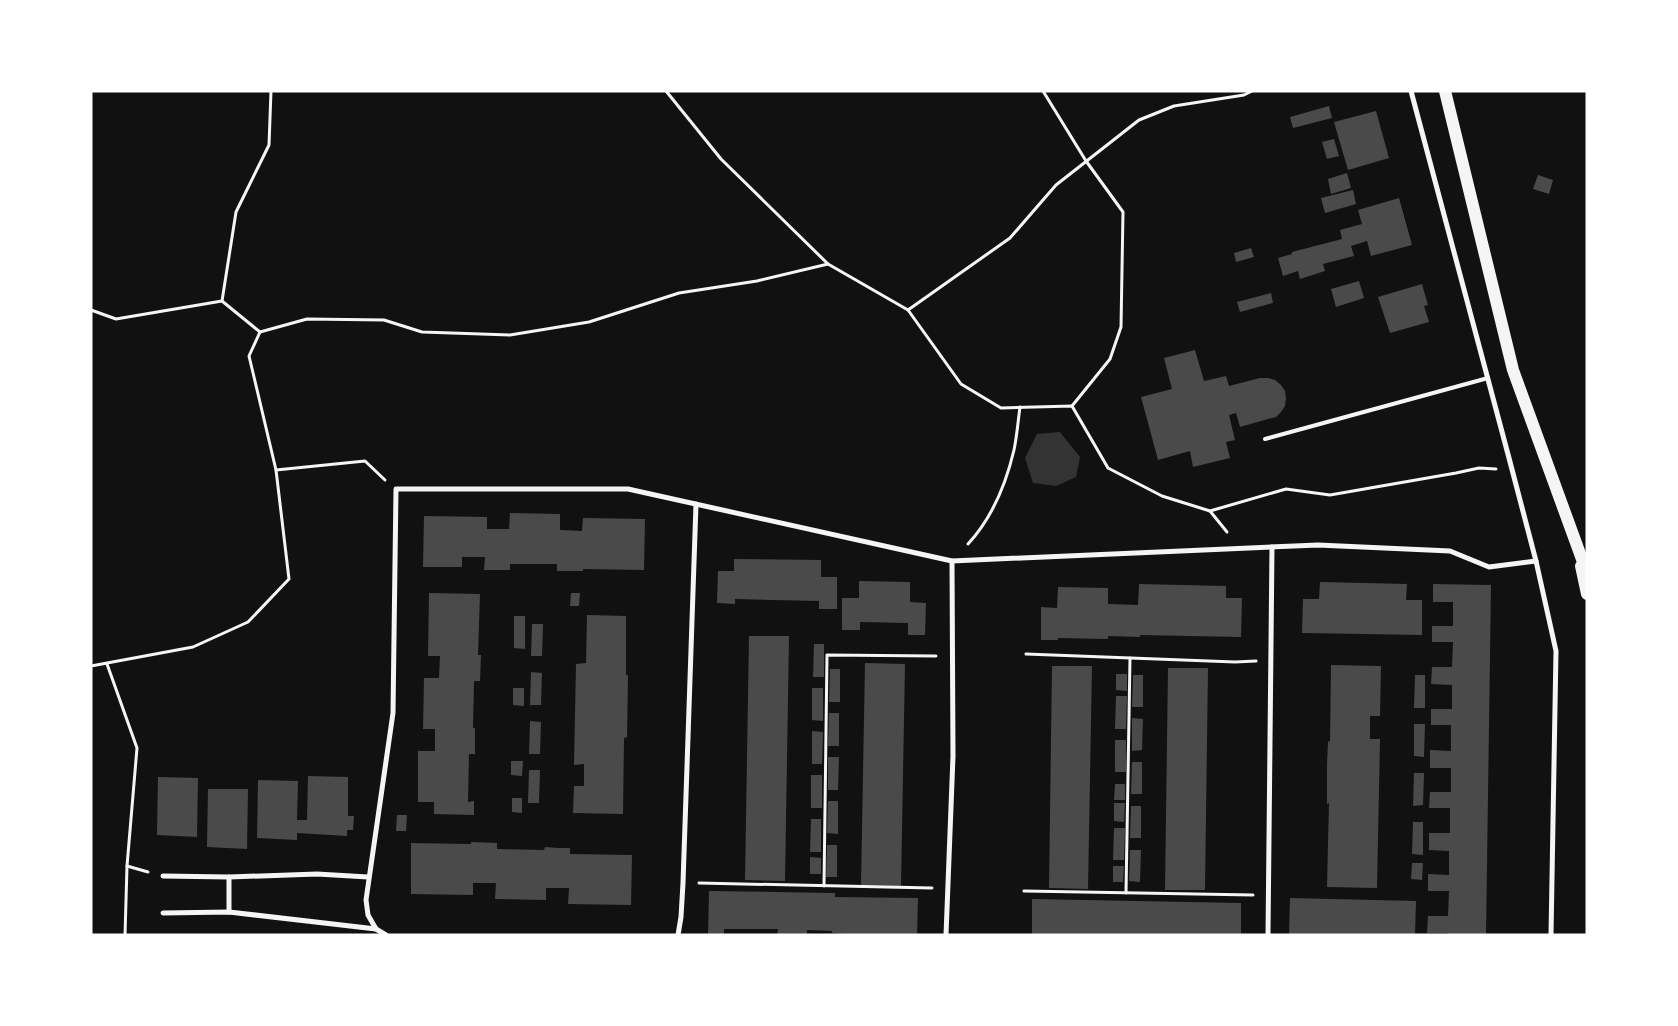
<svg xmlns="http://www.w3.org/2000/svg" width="1678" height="1026" viewBox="0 0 1678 1026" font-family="'Exo 2',sans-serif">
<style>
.water{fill:#333}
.building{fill:#4a4a4a}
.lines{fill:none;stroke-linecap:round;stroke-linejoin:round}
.path{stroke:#f5f5f5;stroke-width:3}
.service{stroke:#f5f5f5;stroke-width:4}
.minor{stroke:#f5f5f5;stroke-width:5}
.primary{stroke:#f5f5f5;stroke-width:12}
</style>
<rect width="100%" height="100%" fill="#111"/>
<!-- water -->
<polygon class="water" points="1060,432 1080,457 1076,477 1056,486 1033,483 1025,458 1037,434"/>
<!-- building -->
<g class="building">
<polygon points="1329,106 1332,118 1293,128 1290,117"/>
<polygon points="1376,111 1389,158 1348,170 1334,122"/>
<polygon points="1334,139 1339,156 1327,159 1322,142"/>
<polygon points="1347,173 1351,188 1331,194 1328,179"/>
<polygon points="1538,175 1553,180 1549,194 1533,189"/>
<polygon points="1353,190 1356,204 1325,213 1321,198"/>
<polygon points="1399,198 1412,245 1371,256 1367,241 1351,246 1354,256 1323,264 1325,271 1300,279 1298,271 1283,276 1278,258 1292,254 1292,252 1342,239 1340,230 1362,224 1358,210"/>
<polygon points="1251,248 1254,257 1236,262 1234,253"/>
<polygon points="1359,281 1364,298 1336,307 1331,289"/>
<polygon points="1422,284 1428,305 1424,306 1429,322 1390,333 1378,297"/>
<polygon points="1271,293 1273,303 1240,312 1237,302"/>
<polygon points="1195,350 1204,381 1226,376 1229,386 1260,378 1268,378 1275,380 1281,385 1285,391 1286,398 1285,406 1281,412 1276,417 1268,419 1240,427 1236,413 1229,415 1235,440 1226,442 1230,458 1193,467 1190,451 1158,460 1141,397 1172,389 1164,358"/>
<polygon points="510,513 560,514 560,530 582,531 583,518 645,519 644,570 583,569 583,571 557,571 557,564 510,564 510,570 484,570 485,557 462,557 462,567 423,567 424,516 487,517 487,529 509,529"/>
<polygon points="734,559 821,560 821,577 837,577 837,609 819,609 819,601 735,599 735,604 717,603 718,571 734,571"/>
<polygon points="859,581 910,582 910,602 926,603 925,635 908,635 908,623 860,622 860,630 842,630 842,598 859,598"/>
<polygon points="1320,582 1407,584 1406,600 1422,600 1422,635 1302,633 1303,599 1319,599"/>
<polygon points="1139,584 1226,586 1226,598 1242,598 1241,637 1140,635 1140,637 1108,636 1108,639 1058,638 1058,640 1041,640 1041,607 1057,608 1058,587 1108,588 1108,604 1138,605"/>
<polygon points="1433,584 1491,585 1486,935 1448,935 1448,933 1427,933 1428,916 1448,916 1449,891 1428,891 1428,874 1449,875 1449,851 1429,850 1429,833 1450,833 1450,808 1429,808 1430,792 1451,792 1451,768 1430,768 1430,750 1451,751 1451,725 1431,725 1431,709 1452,709 1452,685 1431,684 1432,667 1452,667 1453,642 1432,642 1432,626 1453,626 1453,602 1433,602"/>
<polygon points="429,593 480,594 478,655 481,655 480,681 474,681 473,728 475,728 475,754 469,754 468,802 474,801 474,815 434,814 434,802 418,802 418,751 435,751 435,729 423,729 424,678 439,678 440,656 428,656"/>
<polygon points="571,593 580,593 579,606 570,606"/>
<polygon points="587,615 626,616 626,675 628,675 627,738 625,737 624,739 623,814 573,813 574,786 584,786 584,764 574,765 575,714 576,664 586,663"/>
<polygon points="514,616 525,616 525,649 514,648"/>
<polygon points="532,624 543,624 542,656 531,656"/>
<polygon points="749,636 789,636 785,881 745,880"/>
<polygon points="814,644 824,644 824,677 813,677"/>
<polygon points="865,663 905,664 901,886 861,885"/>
<polygon points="1331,665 1381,666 1380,716 1370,716 1370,739 1380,739 1380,740 1377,888 1327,887 1329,803 1327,804 1327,764 1328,742 1330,741"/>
<polygon points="1052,666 1092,666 1088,889 1049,888"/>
<polygon points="1168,668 1208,668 1205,890 1165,890"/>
<polygon points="830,669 840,669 840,702 829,702"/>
<polygon points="531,672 542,673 541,705 530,705"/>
<polygon points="1116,674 1127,674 1127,691 1116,690"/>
<polygon points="1133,675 1143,675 1143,707 1132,707"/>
<polygon points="1415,675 1425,675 1425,708 1414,708"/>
<polygon points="513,688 524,688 524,706 513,705"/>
<polygon points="812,688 823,688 823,721 812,720"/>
<polygon points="1116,696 1127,696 1126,729 1115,729"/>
<polygon points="829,713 839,713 839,746 828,746"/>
<polygon points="1132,718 1143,719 1142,750 1132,751"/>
<polygon points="530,721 541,722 540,754 529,754"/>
<polygon points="1414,724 1425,724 1424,757 1414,756"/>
<polygon points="812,731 823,732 822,764 812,764"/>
<rect x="1115" y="740" width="11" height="32"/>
<polygon points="828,757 839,757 838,790 828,790"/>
<polygon points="511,761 523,761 522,776 511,775"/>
<polygon points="1132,762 1142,762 1142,794 1131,794"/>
<polygon points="529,770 540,770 539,803 528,803"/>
<polygon points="1414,773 1424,773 1423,805 1413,806"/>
<rect x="811" y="775" width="11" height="33"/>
<polygon points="308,776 348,777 348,816 354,816 353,830 347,830 347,836 297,833 297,840 257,838 258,780 298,781 297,820 307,820"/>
<polygon points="158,777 198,778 197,837 157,835"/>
<polygon points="1115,784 1125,784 1125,800 1114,800"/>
<polygon points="208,789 248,789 247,849 207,847"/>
<polygon points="512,798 522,798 522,813 512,812"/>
<polygon points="828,801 838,801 838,834 827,833"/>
<polygon points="1114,803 1125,803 1124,822 1114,821"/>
<polygon points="1131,806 1141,806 1141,838 1130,838"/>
<polygon points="397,815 407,815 406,831 396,831"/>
<polygon points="811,819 821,819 821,852 810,852"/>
<polygon points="1413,822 1423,822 1423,855 1412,854"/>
<polygon points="1114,828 1125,828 1124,860 1113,860"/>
<polygon points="471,842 497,843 497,849 544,850 545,847 558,848 570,848 570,854 632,855 631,905 568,904 569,888 546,888 546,900 495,899 496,883 473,883 473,895 411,894 411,843 471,844"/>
<polygon points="827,845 837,845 837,877 826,877"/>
<polygon points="1130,850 1141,850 1140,882 1129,881"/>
<polygon points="810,857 821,858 821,874 810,874"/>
<polygon points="1412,863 1423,863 1422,880 1411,879"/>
<polygon points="1113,866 1124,866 1123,882 1113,882"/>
<polygon points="709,891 835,893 835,897 918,898 917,935 860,935 832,933 832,931 807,930 807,935 777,935 778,929 724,929 724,935 708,935"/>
<polygon points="1290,898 1416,901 1415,935 1289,935"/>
<polygon points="1032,899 1241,903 1241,935 1032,935"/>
</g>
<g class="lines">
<!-- path -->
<g class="path">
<polyline points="666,91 721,159 828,264"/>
<polyline points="1043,91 1086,161 1123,212 1121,327 1110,359 1072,406"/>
<polyline points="222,301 236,212 269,145 271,91"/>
<polyline points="91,310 116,319 222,301 260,332"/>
<polyline points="908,310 961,384 1001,408 1072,406 1108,468 1162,496 1210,511 1286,489 1330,495 1456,473 1479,468 1496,469"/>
<polyline points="276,470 365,461 385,480"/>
<polyline points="1210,511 1227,532"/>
<path d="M968,544C992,518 1006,484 1014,450C1017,436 1018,421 1020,407"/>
<polyline points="1026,654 1235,662 1256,661"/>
<polyline points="107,664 137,748 127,866 125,935"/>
<polyline points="91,666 193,647 248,622 289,579 276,470 249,356 260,332 307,319 384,320 422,332 510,335 589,322 679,293 757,281 828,264 908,310 1010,238 1056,185 1139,120 1174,106 1244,95 1252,91"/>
<polyline points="127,866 148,872"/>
<polyline points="699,883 932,888"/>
<polyline points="824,886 827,655 936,656"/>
<polyline points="1024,891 1253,895"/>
<polyline points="1126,893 1130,658"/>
</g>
<!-- service -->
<polyline class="service" points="1265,439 1488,378"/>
<!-- minor -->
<g class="minor">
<polyline points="1411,91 1509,458 1536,561 1556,651 1551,935"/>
<polyline points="163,876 229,877 317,874 368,877"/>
<polyline points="229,877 229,912"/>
<polyline points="163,913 229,912 376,929 386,935"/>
<polyline points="376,929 368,915 366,900 393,713 396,489 628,489 952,561 1318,545 1450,551 1489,567 1536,561"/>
<polyline points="678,935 681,917 683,883 696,504"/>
<polyline points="946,935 953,756 952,561"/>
<polyline points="1268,935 1272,547"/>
</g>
<!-- primary -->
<g class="primary">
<polyline points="1445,91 1513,370 1587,573"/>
<polyline points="1581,566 1587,594"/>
</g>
</g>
<!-- border -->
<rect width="1678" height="1026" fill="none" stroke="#ffffff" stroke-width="185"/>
</svg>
